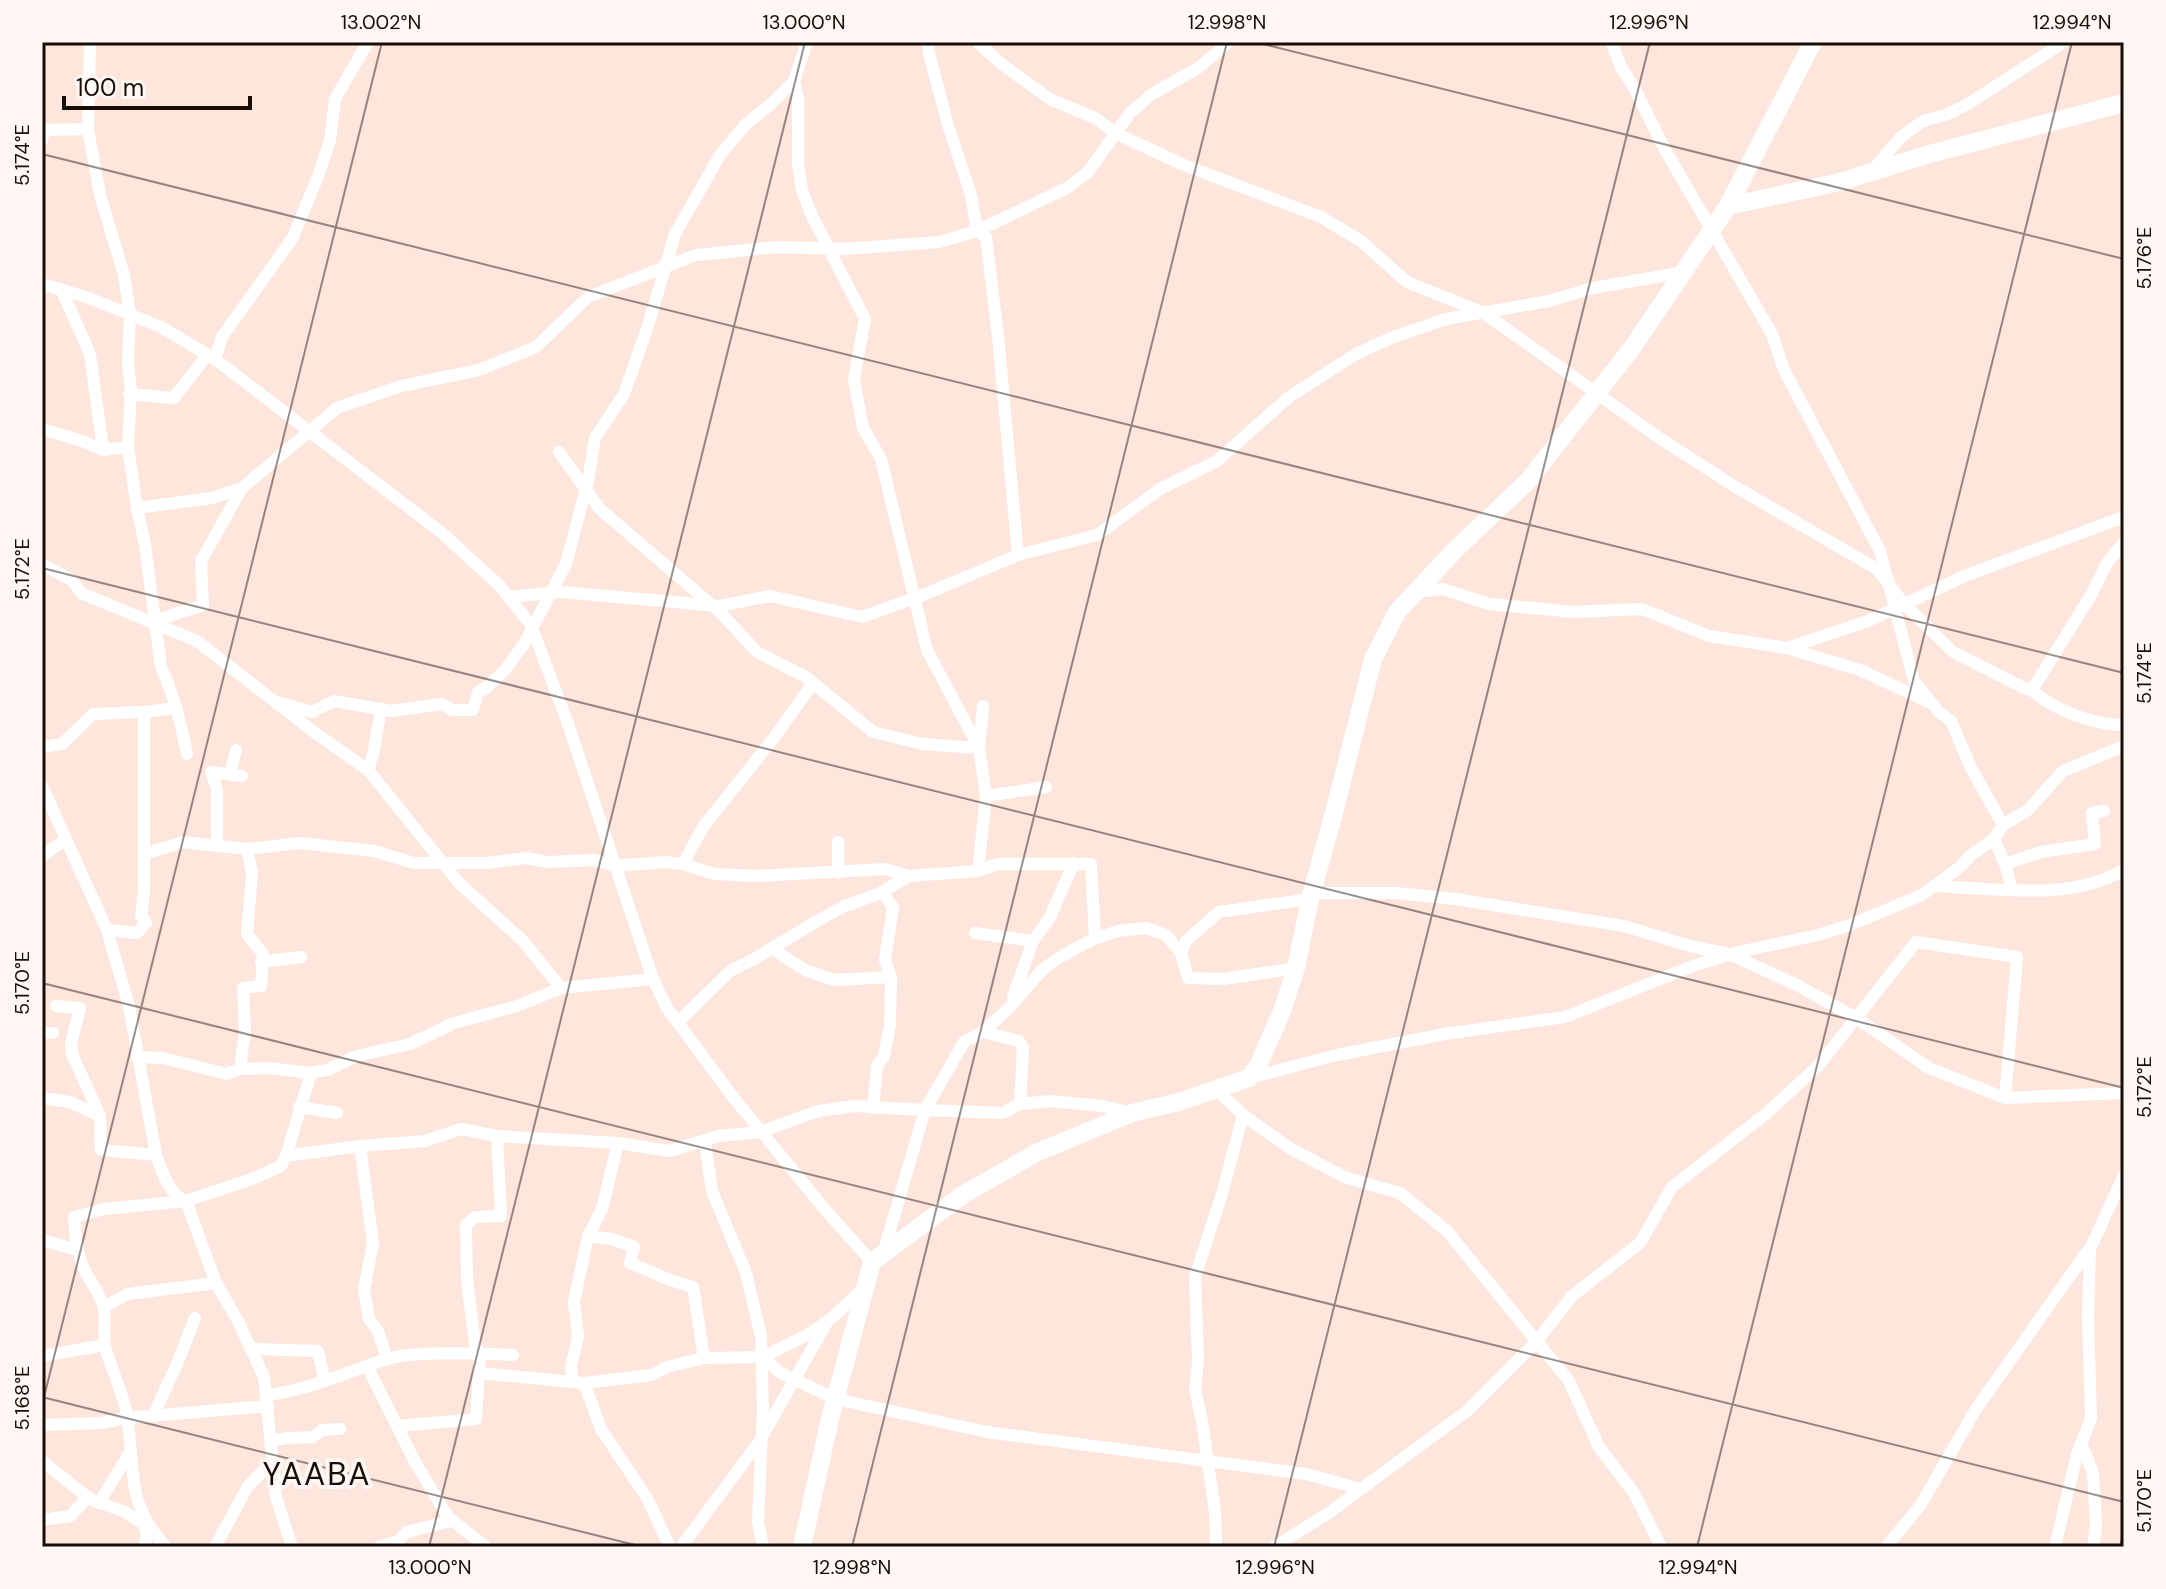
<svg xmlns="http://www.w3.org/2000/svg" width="2166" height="1589" viewBox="0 0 2166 1589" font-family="'DM Sans',sans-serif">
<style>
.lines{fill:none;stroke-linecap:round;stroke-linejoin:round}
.street{stroke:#fff;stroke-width:12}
.secondary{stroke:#fff;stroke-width:18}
.ticks{fill:none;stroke:#190d07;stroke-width:2;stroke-opacity:0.45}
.labels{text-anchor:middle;stroke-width:8;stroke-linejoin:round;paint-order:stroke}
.quarter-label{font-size:32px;letter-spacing:2px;fill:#190d07;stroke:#fff7f4}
.neatline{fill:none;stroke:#190d07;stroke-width:3}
.ticks-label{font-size:20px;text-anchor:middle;fill:#190d07}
</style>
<rect width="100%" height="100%" fill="#fde6dc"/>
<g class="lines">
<!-- street -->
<g class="street">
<path d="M90,42L88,129L100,195L124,275L130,314L128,364L131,389L128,447L137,508L145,545L161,667C174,694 181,724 187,754"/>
<polyline points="928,42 929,53 947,122 971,195 977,231 986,237 998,336 1018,555"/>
<polyline points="977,42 1003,65 1050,99 1097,119 1115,133 1184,165 1321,217 1361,241 1407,282 1484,313 1658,437 1734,486 1877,569 1904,604 1953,652 2024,688 2032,690 2091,595 2107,563 2124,542"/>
<polyline points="1611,42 1621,67 1636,91 1664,148 1772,334 1784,370 1880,551 1914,681 1939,712 1951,721 1971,768 2003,825"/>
<polyline points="794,81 798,98 798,164 802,190 812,216 865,319 854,379 863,428 881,459 927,650 979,748"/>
<polyline points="42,140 45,130 88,129"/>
<polyline points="1871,172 1901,137 1923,121 1946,115 1968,104 2064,42"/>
<polyline points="42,284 89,298 161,327 215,359 442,533 500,586 531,625 567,721 653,979 667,1008 733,1097 828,1213 872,1262"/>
<polyline points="61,289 90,354 103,450"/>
<polyline points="215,359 222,337 292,239 319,174 330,140 335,99 368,42"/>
<polyline points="129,394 174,398 207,355"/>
<polyline points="42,429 82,441 103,450 128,447"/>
<polyline points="559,452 600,509 722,614 757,652 806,677 873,732 922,744 979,748"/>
<polyline points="137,508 212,498 242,488 337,408 401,386 479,370 536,347 588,297 696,255 778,247 845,249 939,242 977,231 1067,188 1088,172 1130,113 1152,94 1198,68 1229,42"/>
<polyline points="42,564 73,581 81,593 197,641 314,732 368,770 459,883 523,941 561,988"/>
<polyline points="1415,592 1443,589 1489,604 1573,612 1642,609 1709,636 1787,648 1860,670 1929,702"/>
<polyline points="509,597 561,592 719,606 770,596 862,617 923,595 1018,555 1097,535 1160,489 1217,461 1289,397 1356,354 1391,338 1446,319 1549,301 1593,288 1684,272"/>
<polyline points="154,621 203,605 201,561 242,488"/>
<polyline points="1787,648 1868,621 1967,575 2124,517"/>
<path d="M2032,690C2055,711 2094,725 2124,725"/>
<polyline points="277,702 312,712 334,701 391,711 442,704 452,710 473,710 478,692 487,687 505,670 524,644 566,564 588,481 595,438 624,394 648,326 675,234 720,155 746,124 771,104 794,81 807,42"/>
<polyline points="42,747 62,744 93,714 144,712 176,708"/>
<polyline points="368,770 373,755 381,709"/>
<polyline points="230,775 236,750"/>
<path d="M42,786L107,930L129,1006L156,1155C162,1171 169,1195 186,1201L216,1283L238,1321L264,1377L276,1497L292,1547"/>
<polyline points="986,796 1046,787"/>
<polyline points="1994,839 2005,864 2012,889"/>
<polyline points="217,846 217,789 211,772 242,776"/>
<polyline points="144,854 183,842 247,849 300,843 374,851 414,863 487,863 526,858 547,862 595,860 614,866 665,862 683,864 714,874 757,876 885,869 909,876"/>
<polyline points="42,856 65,840"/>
<polyline points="683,864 703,827 773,739 813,683"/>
<polyline points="2005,864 2041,852 2095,844 2092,813 2104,811"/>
<polyline points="978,871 986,796 979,748 983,706"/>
<polyline points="838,873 838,842"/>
<path d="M1934,886C1997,888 2068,902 2124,870"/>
<polyline points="882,892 893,907 885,960 891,977"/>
<polyline points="1313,893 1397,893 1455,899 1624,926 1690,946 1729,954 1797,985 1858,1019 1929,1068 2005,1098 2124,1093"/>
<polyline points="107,930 137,933 146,923 141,916 144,891 144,712"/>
<polyline points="975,933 1033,941"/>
<polyline points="771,948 805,970 834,980 891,977 890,1025 884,1056 877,1066 873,1108"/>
<polyline points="1181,953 1186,941 1219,912 1310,899"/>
<polyline points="261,962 301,957"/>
<polyline points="1013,997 1033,941 1049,919 1074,863"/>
<polyline points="56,1006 80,1008 71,1044 72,1054 100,1116 101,1150 156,1155"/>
<polyline points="678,1022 730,971 756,958 817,921 845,906 878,894 909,876 978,871 998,864 1091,864 1095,939"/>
<polyline points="983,1032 1019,1041 1023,1048 1020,1104"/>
<polyline points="42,1033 53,1033"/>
<polyline points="137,1057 163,1058 227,1074 240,1069 269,1068 311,1073"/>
<polyline points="240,1069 245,1030 243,988 261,986 263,954 247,934 252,873 247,849"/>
<polyline points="1249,1078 1337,1055 1445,1034 1565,1017 1693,966 1738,952 1818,935 1850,925 1922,895 1960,867 1971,855 1994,839 2003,825 2028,810 2063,771 2124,746"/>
<polyline points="1216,1089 1243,1115 1291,1149 1347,1178 1400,1193 1447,1231 1569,1381 1599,1447 1634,1493 1661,1547"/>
<polyline points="42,1098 70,1102 100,1116"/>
<polyline points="299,1107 337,1113"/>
<polyline points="705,1143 712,1191 746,1273 761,1336 763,1409 758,1522 763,1547"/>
<polyline points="360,1146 373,1243 364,1290 369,1319 378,1331 386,1356 389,1359"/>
<polyline points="286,1156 311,1073 327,1070 357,1056 410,1044 454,1023 517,1006 561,988 653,979"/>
<polyline points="588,1236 612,1239 634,1247 630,1263 670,1280 693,1287 704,1358"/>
<polyline points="42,1240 78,1250"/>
<polyline points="883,1254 925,1110 1003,1113 1020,1104 1050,1101 1103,1106 1132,1113"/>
<polyline points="104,1307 128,1294 216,1283"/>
<polyline points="251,1349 318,1351 325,1381"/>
<polyline points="42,1356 105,1345"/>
<polyline points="763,1357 779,1372 836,1399 987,1432 1306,1474 1361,1489"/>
<polyline points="368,1368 415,1462 448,1517 486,1547"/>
<polyline points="479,1373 584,1383 652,1375 667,1367 704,1358 763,1357 811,1333 834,1316 864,1288"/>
<polyline points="573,1380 571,1367 578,1336 574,1302 588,1236 602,1209 618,1143"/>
<polyline points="584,1383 601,1429 647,1498 670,1547"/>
<path d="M267,1395C310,1390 347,1372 387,1359C414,1351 483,1353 513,1355"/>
<polyline points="153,1416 177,1364 195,1318"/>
<polyline points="42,1425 101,1423 127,1418 268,1406"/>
<polyline points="398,1426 476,1419 480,1354 475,1346 467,1279 466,1225 475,1217 501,1216 497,1136"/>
<polyline points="271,1441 287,1438 313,1437 322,1430 340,1429"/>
<polyline points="2081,1443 2093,1473 2096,1525 2093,1547"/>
<polyline points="42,1461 90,1499 125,1512 147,1526"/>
<polyline points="99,1503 130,1452"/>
<polyline points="42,1520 70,1516 88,1497"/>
<polyline points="144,1547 147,1537 145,1525"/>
<path d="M166,1547C124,1501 136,1471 127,1416C123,1391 111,1370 105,1346C103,1334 106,1321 104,1309C102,1296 91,1283 85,1271C77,1254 75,1235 74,1217L104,1209L186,1201L252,1179L281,1166L286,1156L360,1146L425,1141L461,1129L497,1136L618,1143L670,1151L718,1136L760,1132L818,1111L854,1106L925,1110L964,1042L983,1032L1008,1009L1042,970L1057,959L1091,940L1118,931L1146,928L1166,935L1181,953L1188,978L1224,979L1296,968"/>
<polyline points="215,1547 248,1486 272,1462"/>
<polyline points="379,1547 398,1541 407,1532 451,1521"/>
<polyline points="681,1547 759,1442 827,1322"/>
<polyline points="1216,1547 1215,1512 1202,1421 1195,1390 1198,1360 1195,1277 1222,1194 1243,1115"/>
<polyline points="1274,1547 1330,1512 1467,1411 1537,1341 1572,1296 1640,1243 1672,1187 1767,1113 1819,1065 1916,942 2017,957 2005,1098"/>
<polyline points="1886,1547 1920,1506 1976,1409 2089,1249"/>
<polyline points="2055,1547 2077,1454 2091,1419 2088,1317 2090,1249 2124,1175"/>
</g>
<!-- secondary -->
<g class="secondary">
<polyline points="1728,206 1840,182 1926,155 2124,103"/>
<polyline points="802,1547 829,1423 872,1262 964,1194 1038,1152 1132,1113 1179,1102 1249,1078 1258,1066 1282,1011 1296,968 1310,899 1334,813 1373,659 1397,612 1455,550 1528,481 1632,348 1728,206 1813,42"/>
</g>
</g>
<!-- ticks -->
<path class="ticks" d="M1255,42L2124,259M42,154L2124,673M42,568L2124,1088M42,983L2124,1502M42,1397L643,1547M42,1405L382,42M429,1547L805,42M852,1547L1227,42M1274,1547L1650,42M1697,1547L2072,42M2120,1547L2124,1530"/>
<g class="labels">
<!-- quarter labels -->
<g class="quarter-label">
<text x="317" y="1485">YAABA</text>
</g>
</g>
<!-- border -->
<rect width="2166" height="1589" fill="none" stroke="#fff7f4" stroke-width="88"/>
<!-- scale -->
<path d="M64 96v12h186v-12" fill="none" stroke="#190d07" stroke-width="4"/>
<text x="76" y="96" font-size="24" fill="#190d07" stroke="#fff7f4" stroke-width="6" paint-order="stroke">100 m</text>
<rect x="44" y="44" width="2078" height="1501" class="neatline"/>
<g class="ticks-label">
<text x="381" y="29">13.002°N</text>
<text x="804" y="29">13.000°N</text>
<text x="1227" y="29">12.998°N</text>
<text x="1649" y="29">12.996°N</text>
<text x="2072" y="29">12.994°N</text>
<text transform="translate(22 155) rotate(-90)" y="7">5.174°E</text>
<text transform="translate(2144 258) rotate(-90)" y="7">5.176°E</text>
<text transform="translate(22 569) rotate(-90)" y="7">5.172°E</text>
<text transform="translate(2144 673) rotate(-90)" y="7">5.174°E</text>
<text transform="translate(22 983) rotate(-90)" y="7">5.170°E</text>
<text transform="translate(2144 1087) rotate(-90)" y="7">5.172°E</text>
<text transform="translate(22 1398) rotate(-90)" y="7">5.168°E</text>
<text transform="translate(2144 1501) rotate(-90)" y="7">5.170°E</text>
<text x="430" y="1574">13.000°N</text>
<text x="852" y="1574">12.998°N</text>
<text x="1275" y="1574">12.996°N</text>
<text x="1698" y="1574">12.994°N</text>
</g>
</svg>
